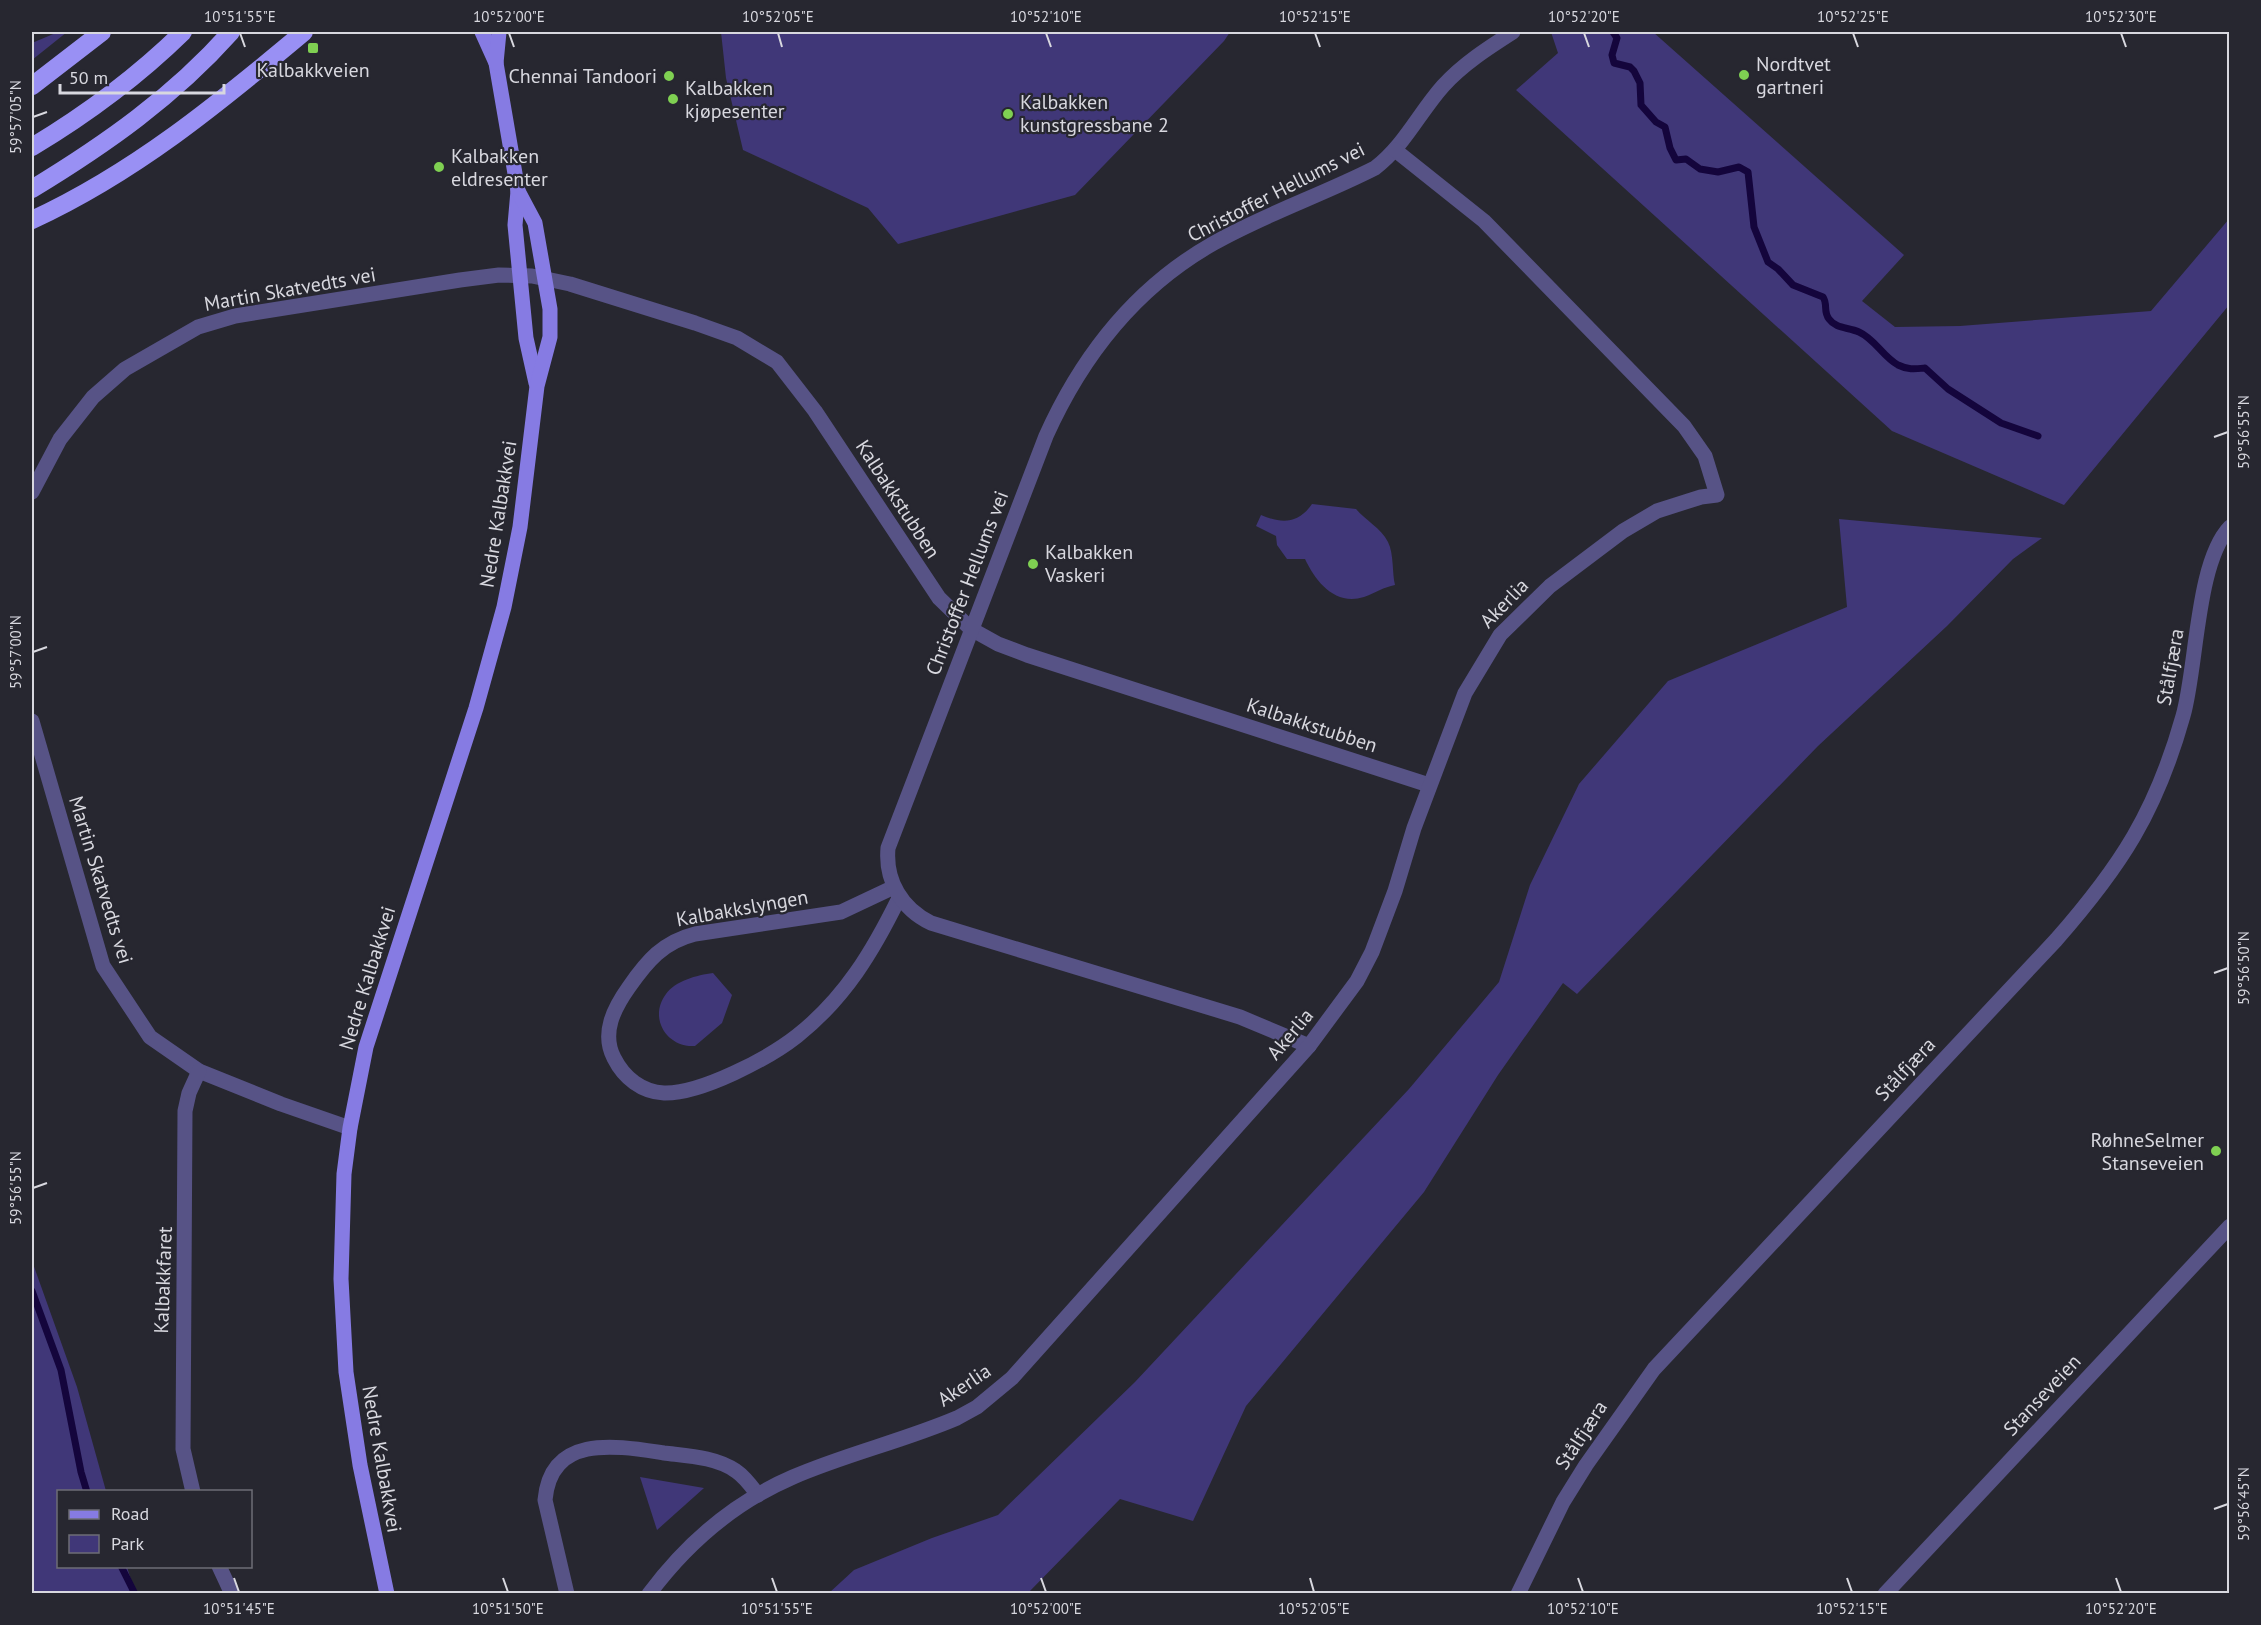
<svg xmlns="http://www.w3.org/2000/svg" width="2261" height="1625" viewBox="0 0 2261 1625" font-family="'PT Sans',sans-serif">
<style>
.green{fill:#403778}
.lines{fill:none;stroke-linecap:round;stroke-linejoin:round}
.stream{stroke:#14053c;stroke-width:7}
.minor{stroke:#575386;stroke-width:15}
.major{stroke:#867be3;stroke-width:15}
.highway{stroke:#9990f4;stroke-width:18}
.ticks{fill:none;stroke:#d8d8df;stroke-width:2}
.poi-dot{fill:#7fd052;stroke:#272730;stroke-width:2}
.labels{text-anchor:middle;stroke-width:4.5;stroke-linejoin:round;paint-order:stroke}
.poi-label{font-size:20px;fill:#d8d8df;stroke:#272730;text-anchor:start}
.street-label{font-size:20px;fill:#d8d8df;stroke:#272730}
.neatline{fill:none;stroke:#d8d8df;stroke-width:2}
.ticks-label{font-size:15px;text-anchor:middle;fill:#d8d8df}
</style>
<rect width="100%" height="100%" fill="#272730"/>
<!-- green -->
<g class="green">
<polygon points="58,32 67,32 32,60 32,43"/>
<polygon points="721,32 1230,32 1224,41 1075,195 898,244 868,208 743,150 726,78"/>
<polygon points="1551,32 1653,32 1904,255 1862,301 1895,327 1960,326 2151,311 2229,219 2229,305 2064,505 1892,431 1516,90 1558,53"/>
<path d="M1312,504L1356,509C1365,520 1381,528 1388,542C1394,554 1392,573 1395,585C1384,587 1375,593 1364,597C1335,606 1316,582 1305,559H1287L1277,545L1276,536L1256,526L1261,515C1282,524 1298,524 1312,504Z"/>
<polygon points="1839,519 2042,538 2013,559 1947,626 1818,746 1577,994 1563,983 1498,1075 1424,1192 1246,1406 1193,1521 1120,1499 1028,1593 829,1593 854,1570 932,1538 998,1515 1135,1382 1409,1089 1499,982 1530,885 1579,784 1668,681 1847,607"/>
<path d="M713,973L732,995L722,1023L695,1046C667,1048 648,1018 666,994C675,981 697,975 713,973Z"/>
<polygon points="32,1261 77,1387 106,1491 58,1492 58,1566 127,1567 135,1593 32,1593"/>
<polygon points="640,1477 704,1488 657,1530"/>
</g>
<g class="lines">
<!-- stream -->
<g class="stream">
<path d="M1613,32L1617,38L1612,55L1614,63L1630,67L1634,71L1640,83L1641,105L1656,122L1665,127L1670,148L1676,160L1686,159L1700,169L1718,172L1739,167L1748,172L1754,227L1768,262L1778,269L1793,285L1823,297C1828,304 1823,312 1829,319C1836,329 1848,327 1859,332C1875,339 1883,357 1898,365C1908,370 1915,369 1925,368L1948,389L2001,423L2038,436"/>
<polyline points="32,1291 61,1370 81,1472 87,1492"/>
<polyline points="121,1566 135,1594"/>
</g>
<!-- minor -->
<g class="minor">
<polyline points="32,492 60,439 93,397 125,369 198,327 235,316 460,280 499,275 532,276 570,284 695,323 737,338 777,362 815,411 939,598 971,629 998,644 1027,655 1429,785"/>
<polyline points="32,721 103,966 150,1037 199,1071 281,1104 350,1128"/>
<path d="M894,887L841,912L695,934C663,942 647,961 629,987C614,1008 601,1033 614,1058C624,1078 642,1092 664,1093C701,1094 769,1058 797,1036C845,998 873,951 899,898"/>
<path d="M1309,1046L1240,1017L931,923C902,909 885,881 888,848L1046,436C1082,356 1136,287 1214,243C1265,214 1322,195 1375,168C1404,146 1419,113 1443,86C1463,64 1488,48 1513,32"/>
<polyline points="193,1492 183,1449 185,1111 189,1093 199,1071"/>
<polyline points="219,1566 232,1594"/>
<path d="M567,1594L545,1500C551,1433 618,1446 664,1453C688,1456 716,1457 736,1471C745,1477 752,1487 758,1495"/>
<path d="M649,1594C687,1543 735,1502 793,1477C846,1454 903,1441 957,1418L977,1407L1012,1378L1309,1046L1357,981L1372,952L1395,891L1414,828L1465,693L1500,635L1550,586L1623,531L1657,511L1701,497L1717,495L1705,456L1684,426L1484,221L1395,150"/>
<path d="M1518,1594L1563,1502L1586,1465L1654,1369L2056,940C2121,866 2156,812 2183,716C2197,668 2196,562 2230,527"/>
<polyline points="1885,1594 2230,1226"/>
</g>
<!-- major -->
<g class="major">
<polyline points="482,32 496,63 518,191 515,225 526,338 536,383"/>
<polyline points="496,63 499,32"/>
<polyline points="387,1594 360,1465 346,1372 341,1279 344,1174 350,1128 366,1047 476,708 504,607 520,527 537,386 550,337 550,309 535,223 518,191"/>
</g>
<!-- highway -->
<g class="highway">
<polyline points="32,86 102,32"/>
<path d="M32,147C87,114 137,77 183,32"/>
<path d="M32,189C106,144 173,97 231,32"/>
<path d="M32,220C134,173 218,104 304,32"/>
</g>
</g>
<!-- ticks -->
<path class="ticks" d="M240,33L245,47M509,33L514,47M778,33L782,47M1046,33L1051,47M1315,33L1320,47M1584,33L1589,47M1853,33L1858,47M2121,33L2126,47M33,117L47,112M2214,437L2228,432M33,652L47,647M2214,973L2228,968M33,1188L47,1183M2214,1509L2228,1504M234,1578L239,1592M503,1578L508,1592M772,1578L777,1592M1041,1578L1046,1592M1310,1578L1314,1592M1578,1578L1583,1592M1847,1578L1852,1592M2116,1578L2121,1592"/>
<!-- markers -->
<g class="poi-dot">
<rect x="307" y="42" width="12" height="12" rx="3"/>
<circle cx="1744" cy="75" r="6"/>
<circle cx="669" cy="76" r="6"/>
<circle cx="673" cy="99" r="6"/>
<circle cx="1008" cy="114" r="6"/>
<circle cx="439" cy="167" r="6"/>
<circle cx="1033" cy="564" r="6"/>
<circle cx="2216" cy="1151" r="6"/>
</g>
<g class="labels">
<!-- poi labels -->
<g class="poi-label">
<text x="1756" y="71">Nordtvet<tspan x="1756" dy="23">gartneri</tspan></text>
<text x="313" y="77" text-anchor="middle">Kalbakkveien</text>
<text x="657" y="83" text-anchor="end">Chennai Tandoori</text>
<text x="685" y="95">Kalbakken<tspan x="685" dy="23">kjøpesenter</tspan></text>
<text x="1020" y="109">Kalbakken<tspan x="1020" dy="23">kunstgressbane 2</tspan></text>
<text x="451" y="163">Kalbakken<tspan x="451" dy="23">eldresenter</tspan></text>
<text x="1045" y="559">Kalbakken<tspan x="1045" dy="23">Vaskeri</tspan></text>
<text x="2204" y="1147" text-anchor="end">RøhneSelmer<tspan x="2204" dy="23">Stanseveien</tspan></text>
</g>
<!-- street labels -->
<g class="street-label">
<text transform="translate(1276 192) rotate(-27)" y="7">Christoffer Hellums vei</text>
<text transform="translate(290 289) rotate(-10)" y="7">Martin Skatvedts vei</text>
<text transform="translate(898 499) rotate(57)" y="7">Kalbakkstubben</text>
<text transform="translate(498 514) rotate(-81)" y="7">Nedre Kalbakkvei</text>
<text transform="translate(967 583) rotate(-69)" y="7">Christoffer Hellums vei</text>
<text transform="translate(1504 603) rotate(-46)" y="7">Akerlia</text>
<text transform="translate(2170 667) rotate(-80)" y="7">Stålfjæra</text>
<text transform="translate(1312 725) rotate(18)" y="7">Kalbakkstubben</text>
<text transform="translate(101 880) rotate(73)" y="7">Martin Skatvedts vei</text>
<text transform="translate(742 908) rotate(-10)" y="7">Kalbakkslyngen</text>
<text transform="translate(367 978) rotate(-73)" y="7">Nedre Kalbakkvei</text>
<text transform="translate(1290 1034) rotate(-50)" y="7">Akerlia</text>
<text transform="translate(1905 1069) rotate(-47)" y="7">Stålfjæra</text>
<text transform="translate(163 1280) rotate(-88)" y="7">Kalbakkfaret</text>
<text transform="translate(964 1385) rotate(-34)" y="7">Akerlia</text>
<text transform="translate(2042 1395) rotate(-47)" y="7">Stanseveien</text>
<text transform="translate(1581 1435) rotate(-57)" y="7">Stålfjæra</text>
<text transform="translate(382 1459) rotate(80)" y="7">Nedre Kalbakkvei</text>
</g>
</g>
<!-- border -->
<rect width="2261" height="1625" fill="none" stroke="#272730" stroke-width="66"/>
<!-- legend -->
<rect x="57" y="1490" width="195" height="78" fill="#272730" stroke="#6e6e76" stroke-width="1.5"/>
<rect x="69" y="1510" width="30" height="9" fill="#867be3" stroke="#6e6e76" stroke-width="1.5"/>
<text x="111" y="1520" font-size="18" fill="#d8d8df">Road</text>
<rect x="69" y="1535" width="30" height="18" fill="#403778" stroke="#6e6e76" stroke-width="1.5"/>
<text x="111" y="1550" font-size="18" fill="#d8d8df">Park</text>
<!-- scale -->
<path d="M60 84v9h164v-9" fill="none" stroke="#d8d8df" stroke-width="3"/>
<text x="69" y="84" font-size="18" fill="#d8d8df" stroke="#272730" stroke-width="4.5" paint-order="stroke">50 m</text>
<rect x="33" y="33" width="2195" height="1559" class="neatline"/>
<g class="ticks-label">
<text x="240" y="22">10°51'55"E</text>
<text x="509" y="22">10°52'00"E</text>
<text x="778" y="22">10°52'05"E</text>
<text x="1046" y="22">10°52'10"E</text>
<text x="1315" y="22">10°52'15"E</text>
<text x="1584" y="22">10°52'20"E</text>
<text x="1853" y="22">10°52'25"E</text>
<text x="2121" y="22">10°52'30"E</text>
<text transform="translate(16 117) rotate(-90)" y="5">59°57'05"N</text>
<text transform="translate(2244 432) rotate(-90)" y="5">59°56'55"N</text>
<text transform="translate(16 652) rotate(-90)" y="5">59°57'00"N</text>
<text transform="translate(2244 968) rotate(-90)" y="5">59°56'50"N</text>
<text transform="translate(16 1188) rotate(-90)" y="5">59°56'55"N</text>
<text transform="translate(2244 1504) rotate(-90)" y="5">59°56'45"N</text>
<text x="239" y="1614">10°51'45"E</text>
<text x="508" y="1614">10°51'50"E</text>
<text x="777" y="1614">10°51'55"E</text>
<text x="1046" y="1614">10°52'00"E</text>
<text x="1314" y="1614">10°52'05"E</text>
<text x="1583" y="1614">10°52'10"E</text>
<text x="1852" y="1614">10°52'15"E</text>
<text x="2121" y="1614">10°52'20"E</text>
</g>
</svg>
